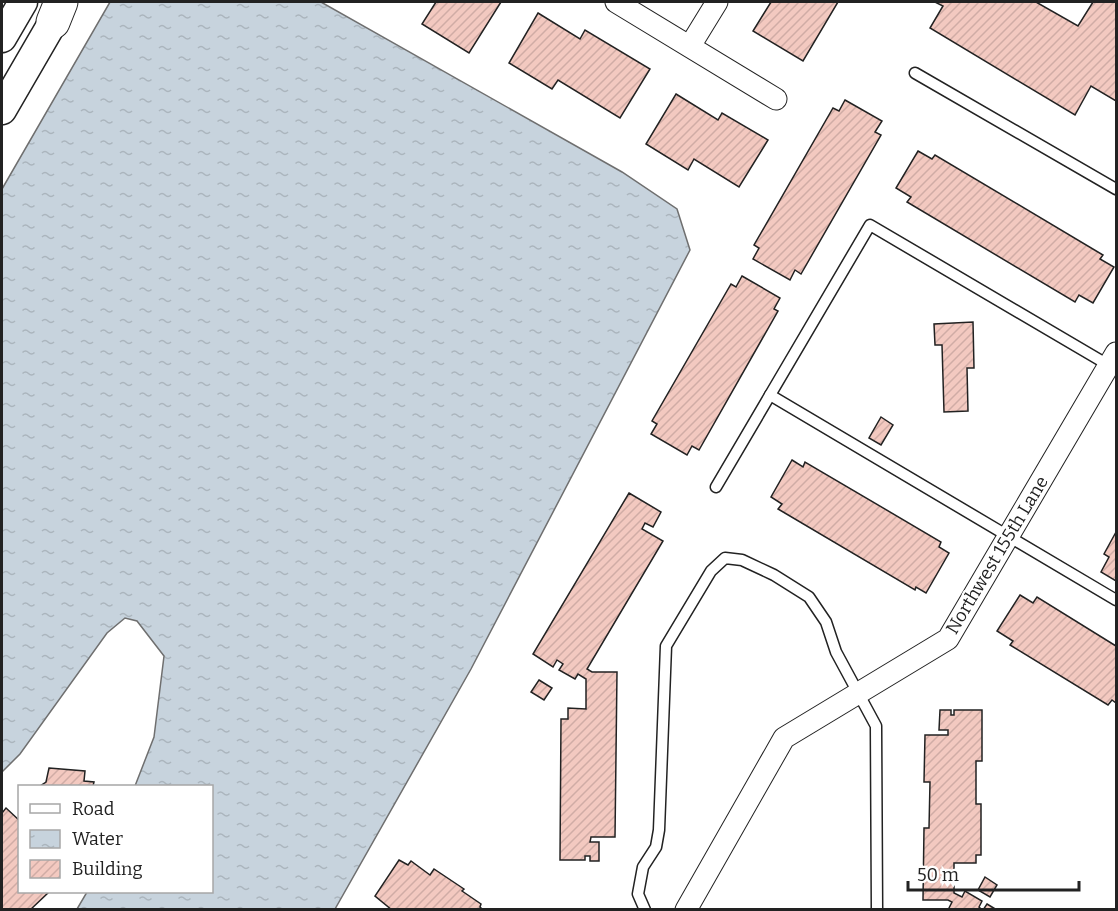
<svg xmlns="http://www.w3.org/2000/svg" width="1118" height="911" viewBox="0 0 1118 911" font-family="Bitter,serif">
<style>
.water{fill:url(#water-ripples);stroke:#6f6f6f;stroke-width:1.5}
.building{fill:url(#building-hatch);stroke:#222;stroke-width:1.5}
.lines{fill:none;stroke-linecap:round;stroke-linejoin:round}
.lane-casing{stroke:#222;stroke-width:13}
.street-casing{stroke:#222;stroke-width:23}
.secondary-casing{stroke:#222;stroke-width:31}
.highway-casing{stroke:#222;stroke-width:35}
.lane{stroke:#fff;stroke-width:10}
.street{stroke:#fff;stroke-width:21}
.secondary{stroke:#fff;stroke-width:28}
.highway{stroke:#fff;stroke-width:33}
.labels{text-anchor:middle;stroke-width:4.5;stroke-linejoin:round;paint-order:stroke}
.street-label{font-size:18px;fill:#222;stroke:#fff}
</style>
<defs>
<pattern id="water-ripples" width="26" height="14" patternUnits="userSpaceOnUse" patternTransform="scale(1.5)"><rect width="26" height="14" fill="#c7d3dd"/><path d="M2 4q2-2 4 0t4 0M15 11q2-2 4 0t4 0" fill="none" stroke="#abb5bd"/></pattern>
<pattern id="building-hatch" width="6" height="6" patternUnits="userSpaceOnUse" patternTransform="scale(1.5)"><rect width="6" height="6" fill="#f3c9c0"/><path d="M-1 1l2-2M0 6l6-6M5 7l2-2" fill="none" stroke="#d0aca5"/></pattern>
</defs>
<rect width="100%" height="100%" fill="#fff"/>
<!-- water -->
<polygon class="water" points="110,2 321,2 622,172 677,209 690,250 471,669 335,909 77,909 87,892 212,892 212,786 135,786 154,737 164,656 137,621 125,618 107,633 20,754 2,772 2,189"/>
<!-- building -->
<g class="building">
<polygon points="436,2 501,2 469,53 422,24"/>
<polygon points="771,2 838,2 803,61 753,31"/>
<polygon points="935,2 1036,2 1078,26 1093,2 1116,2 1116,101 1091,86 1075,115 930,28 943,6"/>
<polygon points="538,13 580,39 585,30 650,69 620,118 558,80 552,89 509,63"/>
<polygon points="676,94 718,120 722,113 768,140 739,187 694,159 688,170 646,144"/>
<polygon points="845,100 882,121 875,132 881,135 801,274 795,270 790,280 753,259 759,248 754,245 833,108 839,111"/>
<polygon points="918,151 932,159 935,155 1103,255 1100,259 1114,267 1093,303 1079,295 1075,302 907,202 911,197 896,188"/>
<polygon points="742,276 780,298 774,309 778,311 699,450 692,446 687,455 651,434 657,424 652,421 731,284 736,287"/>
<polygon points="973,322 974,368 967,368 968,411 944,412 942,345 935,345 934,324"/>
<polygon points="881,417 893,425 881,445 869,438"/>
<polygon points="792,460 803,467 805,462 941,542 939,547 949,553 926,593 916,587 915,590 778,509 782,504 771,497"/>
<polygon points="629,493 661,512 653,527 645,523 642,529 663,541 587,669 592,672 617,672 615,837 591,837 590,842 599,842 599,861 590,861 590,856 585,856 585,860 560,860 561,719 568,719 568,708 586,709 586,679 578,674 575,679 559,670 563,664 557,660 553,667 533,654"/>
<polygon points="1116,532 1116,581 1101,572 1109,557 1104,554"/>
<polygon points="1020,595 1033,603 1037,597 1116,646 1116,703 1112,700 1108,705 1010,645 1013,641 997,631"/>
<polygon points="539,680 552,688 544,700 531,692"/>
<polygon points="940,710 951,710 951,715 954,715 954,710 982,710 982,761 976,761 976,804 981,804 981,855 976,855 976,863 954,863 954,893 962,897 965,891 982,901 979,907 982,910 948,910 952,902 948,900 923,900 924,828 929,828 930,782 924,782 925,735 948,735 948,730 939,730"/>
<polygon points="49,768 85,771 84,781 94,782 93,786 40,786 46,782"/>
<polygon points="6,808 20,821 20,892 49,892 30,910 2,910 2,813"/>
<polygon points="399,860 408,865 411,861 430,875 434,869 464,889 462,891 481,904 480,907 483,910 392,910 375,896"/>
<polygon points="985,877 997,885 990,897 978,890"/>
<polygon points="987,904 997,910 983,910"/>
</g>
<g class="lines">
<!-- lane casing -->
<g class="lane-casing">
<g id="lane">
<polyline points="915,73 1116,189"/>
<polyline points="770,395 1116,600"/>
<polyline points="716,487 870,225 1110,366"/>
<polyline points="645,910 638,894 643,867 656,847 659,830 666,646 711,571 725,558 742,560 774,575 809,597 826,622 836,652 876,726 877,910"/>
</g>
</g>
<!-- street casing -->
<g class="street-casing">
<g id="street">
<polyline points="616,2 776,99"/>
<polyline points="690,46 717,2"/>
<polyline points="686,910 784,738 948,639 1116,353"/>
</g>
</g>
<!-- secondary casing -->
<g class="secondary-casing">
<g id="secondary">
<polyline points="2,38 23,2"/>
<polyline points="2,110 53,22"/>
</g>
</g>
<!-- highway casing -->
<g class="highway-casing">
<polyline id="highway" points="53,22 61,2"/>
</g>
<!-- lane -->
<use href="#lane" class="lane"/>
<!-- street -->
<use href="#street" class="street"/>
<!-- secondary -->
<use href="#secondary" class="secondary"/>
<!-- highway -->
<use href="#highway" class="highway"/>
</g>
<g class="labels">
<!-- street labels -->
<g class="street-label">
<text transform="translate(997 555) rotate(-59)" y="6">Northwest 155th Lane</text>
</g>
</g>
<!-- border -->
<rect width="1118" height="911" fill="none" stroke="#222222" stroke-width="6"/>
<!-- legend -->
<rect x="18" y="785" width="195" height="108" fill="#ffffff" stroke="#a7a7a7" stroke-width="1.5"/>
<rect x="30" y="804" width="30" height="9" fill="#ffffff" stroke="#a7a7a7" stroke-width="1.5"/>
<text x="72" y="815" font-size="18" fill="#222222">Road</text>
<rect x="30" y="830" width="30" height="18" fill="url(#water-ripples)" stroke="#a7a7a7" stroke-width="1.5"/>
<text x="72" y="845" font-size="18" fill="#222222">Water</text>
<rect x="30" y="860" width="30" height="18" fill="url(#building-hatch)" stroke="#a7a7a7" stroke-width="1.5"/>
<text x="72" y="875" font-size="18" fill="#222222">Building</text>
<!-- scale -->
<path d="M908 881v9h171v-9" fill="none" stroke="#222222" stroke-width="3"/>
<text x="917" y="881" font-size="18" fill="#222222" stroke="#ffffff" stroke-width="4.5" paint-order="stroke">50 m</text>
</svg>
